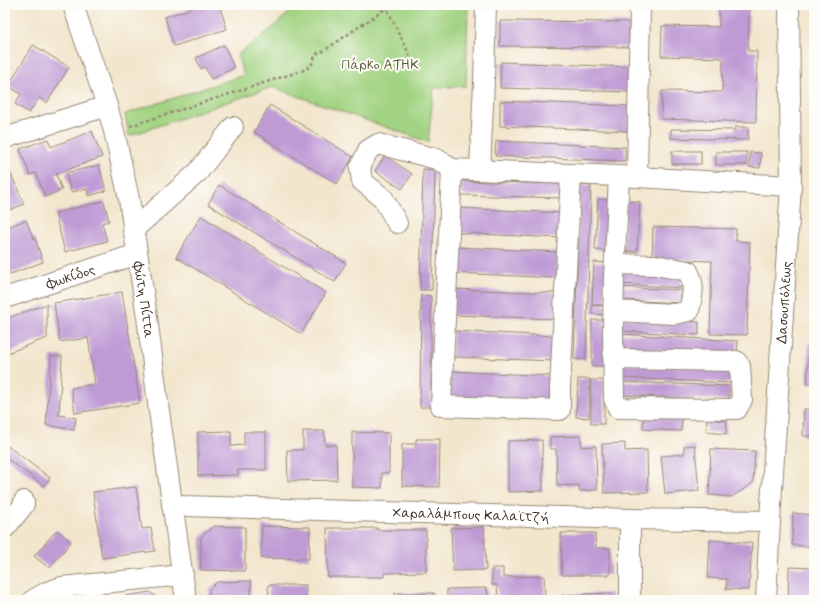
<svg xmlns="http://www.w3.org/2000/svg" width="819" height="605" viewBox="0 0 819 605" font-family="Mynerve,sans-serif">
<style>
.green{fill:#a2d382;stroke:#6e7e50}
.building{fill:#bf9bd5}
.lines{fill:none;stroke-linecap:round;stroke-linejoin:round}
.minor-casing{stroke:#968876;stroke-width:22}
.path{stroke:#968876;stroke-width:2.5;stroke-dasharray:3 3;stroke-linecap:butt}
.minor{stroke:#fff;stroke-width:20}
.labels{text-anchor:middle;stroke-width:4;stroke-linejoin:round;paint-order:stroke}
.park-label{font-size:14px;fill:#5a5d3c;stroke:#fdfcf7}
.street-label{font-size:14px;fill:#3b2a1e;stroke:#fdfcf7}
</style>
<rect width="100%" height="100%" fill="#fdfcf7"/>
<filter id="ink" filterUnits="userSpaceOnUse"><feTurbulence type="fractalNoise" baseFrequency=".025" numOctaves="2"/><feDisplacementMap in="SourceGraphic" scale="8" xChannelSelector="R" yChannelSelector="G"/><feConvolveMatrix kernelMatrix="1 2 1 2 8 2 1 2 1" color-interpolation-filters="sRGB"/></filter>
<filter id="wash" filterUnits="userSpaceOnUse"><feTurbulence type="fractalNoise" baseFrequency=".012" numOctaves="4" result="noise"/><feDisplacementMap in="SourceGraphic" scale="16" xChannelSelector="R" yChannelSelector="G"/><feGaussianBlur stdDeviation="0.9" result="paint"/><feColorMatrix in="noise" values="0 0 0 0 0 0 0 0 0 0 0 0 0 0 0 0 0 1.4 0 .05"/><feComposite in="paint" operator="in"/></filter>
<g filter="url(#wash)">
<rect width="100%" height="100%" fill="#f2e6cd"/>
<!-- green -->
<polygon class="green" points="298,5 468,5 466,86 434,88 428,142 272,87 129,136 125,114 244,75 237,55 271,29"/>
<g id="blocks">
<!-- building -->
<g class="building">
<polygon points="194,5 219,5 227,29 174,46 165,17 195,7"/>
<polygon points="719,5 749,5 748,51 757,51 756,122 661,119 662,91 722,92 723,58 661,56 662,26 719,27"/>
<polygon points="500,21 629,22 629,47 500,46"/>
<polygon points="33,45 69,67 47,103 39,98 29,113 15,104 21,94 8,86"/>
<polygon points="224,45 234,68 211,79 205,67 201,69 196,58"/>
<polygon points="501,62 630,67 630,92 500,88"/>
<polygon points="500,101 630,106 629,131 500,126"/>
<polygon points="270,105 353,157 337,184 254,132"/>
<polygon points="735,127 748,127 748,140 671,138 671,129 735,130"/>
<polygon points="92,131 102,157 56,174 62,190 45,197 36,173 30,175 20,149 48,139 51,147"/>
<polygon points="496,141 625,147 625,161 495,156"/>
<rect x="672" y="151" width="29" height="13"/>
<rect x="716" y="152" width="31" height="13"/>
<polygon points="750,152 761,153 760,168 749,167"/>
<polygon points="385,156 412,174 402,189 375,171"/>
<polygon points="99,165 106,191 88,196 87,189 71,192 66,173"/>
<polygon points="423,169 435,170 432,290 420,290"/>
<polygon points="11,174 24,204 5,212 5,176"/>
<polygon points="462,181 561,184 561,198 461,195"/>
<polygon points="219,185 346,263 335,282 208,204"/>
<polygon points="580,185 591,186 586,360 574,359"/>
<polygon points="598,199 611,200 609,251 595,250"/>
<polygon points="104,201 109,221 102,223 107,241 65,252 55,213"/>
<polygon points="626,201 640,202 637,252 623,251"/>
<polygon points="460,208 562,213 561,238 459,233"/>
<polygon points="201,216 326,293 301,334 176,257"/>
<polygon points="26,220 33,238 35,238 43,262 5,276 5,228"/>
<polygon points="653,227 736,229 736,241 750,242 747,335 710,334 712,261 652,259"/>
<polygon points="812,230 814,230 814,242 810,241"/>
<polygon points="456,247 558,252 557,278 455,273"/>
<polygon points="594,262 607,263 605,305 592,305"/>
<polygon points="621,271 682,274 681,288 620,284"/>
<polygon points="619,287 681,290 681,303 619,300"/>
<polygon points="454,289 556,293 555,319 453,315"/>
<polygon points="122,292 140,403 75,413 71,388 95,384 88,338 60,342 54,303"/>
<polygon points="421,295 431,296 431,407 420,407"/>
<polygon points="47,304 47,338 5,354 5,319"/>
<polygon points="592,305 606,306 605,315 592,314"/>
<polygon points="621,318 699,322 699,335 620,331"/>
<rect x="592" y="320" width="13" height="46"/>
<polygon points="453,331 556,336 554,361 452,357"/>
<polygon points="621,334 738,341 737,355 620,348"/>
<polygon points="809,342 814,342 814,384 807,384"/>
<polygon points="51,356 62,356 59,415 76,418 74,430 46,425"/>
<polygon points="621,364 731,369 731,383 620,378"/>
<polygon points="449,371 552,376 550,401 448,397"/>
<polygon points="578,379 590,379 589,418 576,417"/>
<rect x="591" y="380" width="13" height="44"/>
<polygon points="621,382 729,386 729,400 620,395"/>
<polygon points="804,409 814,409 814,436 803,436"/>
<polygon points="644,415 682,418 681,431 643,429"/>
<polygon points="707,419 727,421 726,434 706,432"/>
<polygon points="231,431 231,446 244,445 244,432 266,432 266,470 238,470 238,475 198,476 198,432"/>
<polygon points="303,431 324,431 325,445 336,445 337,480 288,481 287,450 303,450"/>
<polygon points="352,432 389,433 389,473 382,473 382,488 352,487"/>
<polygon points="581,436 581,447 596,446 597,490 579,491 579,485 557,486 556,449 550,449 550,437"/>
<polygon points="416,439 440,439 439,487 402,486 402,444 416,444"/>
<polygon points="542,440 543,491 508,492 508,441"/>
<polygon points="625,443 625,451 647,450 648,492 604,493 602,444"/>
<polygon points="5,444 50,478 44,486 5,457"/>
<polygon points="695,445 699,491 665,494 661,456 684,454 684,446"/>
<polygon points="711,449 755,451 753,483 732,497 709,495"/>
<polygon points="136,487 142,529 151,528 155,551 102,558 93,492"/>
<polygon points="793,513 814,515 814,547 792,545"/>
<polygon points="213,526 245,527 245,571 201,570 201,537"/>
<polygon points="262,526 310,527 309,559 261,558"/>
<polygon points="484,527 486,570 453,571 451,528"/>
<polygon points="327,528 377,528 377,530 426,530 426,572 384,573 384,577 328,577"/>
<polygon points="57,530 71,542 49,568 34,556"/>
<polygon points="561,533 595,533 596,548 610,548 610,575 562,575"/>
<polygon points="710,540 752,543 749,590 726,589 727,579 708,578"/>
<polygon points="789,567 814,568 814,600 788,600"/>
<polygon points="492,568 503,568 503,577 544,576 545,600 498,600 497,585 492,585"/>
<polygon points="251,581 251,600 209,600 209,590 217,582"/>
<polygon points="268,585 306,585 306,600 269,600"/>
<polygon points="487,588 488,600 447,600 447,589"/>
<polygon points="150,592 160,600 119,600 119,597"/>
<rect x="395" y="593" width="39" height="7"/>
<polygon points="611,593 611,600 562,600 562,595"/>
</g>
</g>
</g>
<g filter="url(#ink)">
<use href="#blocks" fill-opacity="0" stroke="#968876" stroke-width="1"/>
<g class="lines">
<!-- minor casing -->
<g class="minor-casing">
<g id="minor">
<path id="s1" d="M73,5L107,106L114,131L129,199L147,317L159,411L186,600"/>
<polyline points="5,138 107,106"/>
<polyline points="480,169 484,82 486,5"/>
<polyline points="571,174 560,388 560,410 441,406 452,169 619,176 791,186"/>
<polyline points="637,177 640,5"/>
<polyline points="397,223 383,198 362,181 360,168 368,150 378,144 437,159 452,169"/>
<polyline points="133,230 198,172 233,127"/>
<path id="s2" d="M5,298L137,254"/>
<path d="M614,311L675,314L689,311C692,295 696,287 688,271L655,265L615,264"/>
<polyline points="614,359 736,361 740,366 742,400 737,409 618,408 614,399 613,329 614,277 619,176"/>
<path id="s3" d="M172,505L183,506L630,519L770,521"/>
<polyline points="630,519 630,600"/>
<polyline points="5,528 23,506 24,504 24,501"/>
<polyline points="33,600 47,592 62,587 183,575"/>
<path id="s4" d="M766,600L770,521L791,186L789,5"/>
</g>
</g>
<!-- path -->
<g class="path">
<polyline points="385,5 413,62"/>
<polyline points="130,126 304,70 311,66 316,54 322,52 391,5"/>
</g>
<!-- minor -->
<use href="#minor" class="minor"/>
</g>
</g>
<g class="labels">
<!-- park labels -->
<g class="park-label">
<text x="380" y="69">Πάρκο ΑΤΗΚ</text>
</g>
<!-- street labels -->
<g class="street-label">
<text dy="5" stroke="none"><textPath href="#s2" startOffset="69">Φωκίδος</textPath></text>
<text dy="5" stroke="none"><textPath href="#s1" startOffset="304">Φώτη Πίττα</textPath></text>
<text dy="5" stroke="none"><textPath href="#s4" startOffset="298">Δασουπόλεως</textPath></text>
<text dy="5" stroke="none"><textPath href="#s3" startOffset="299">Χαραλάμπους Καλαϊτζή</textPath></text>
</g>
</g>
<!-- margin -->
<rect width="819" height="605" fill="none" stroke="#fdfcf7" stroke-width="20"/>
</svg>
